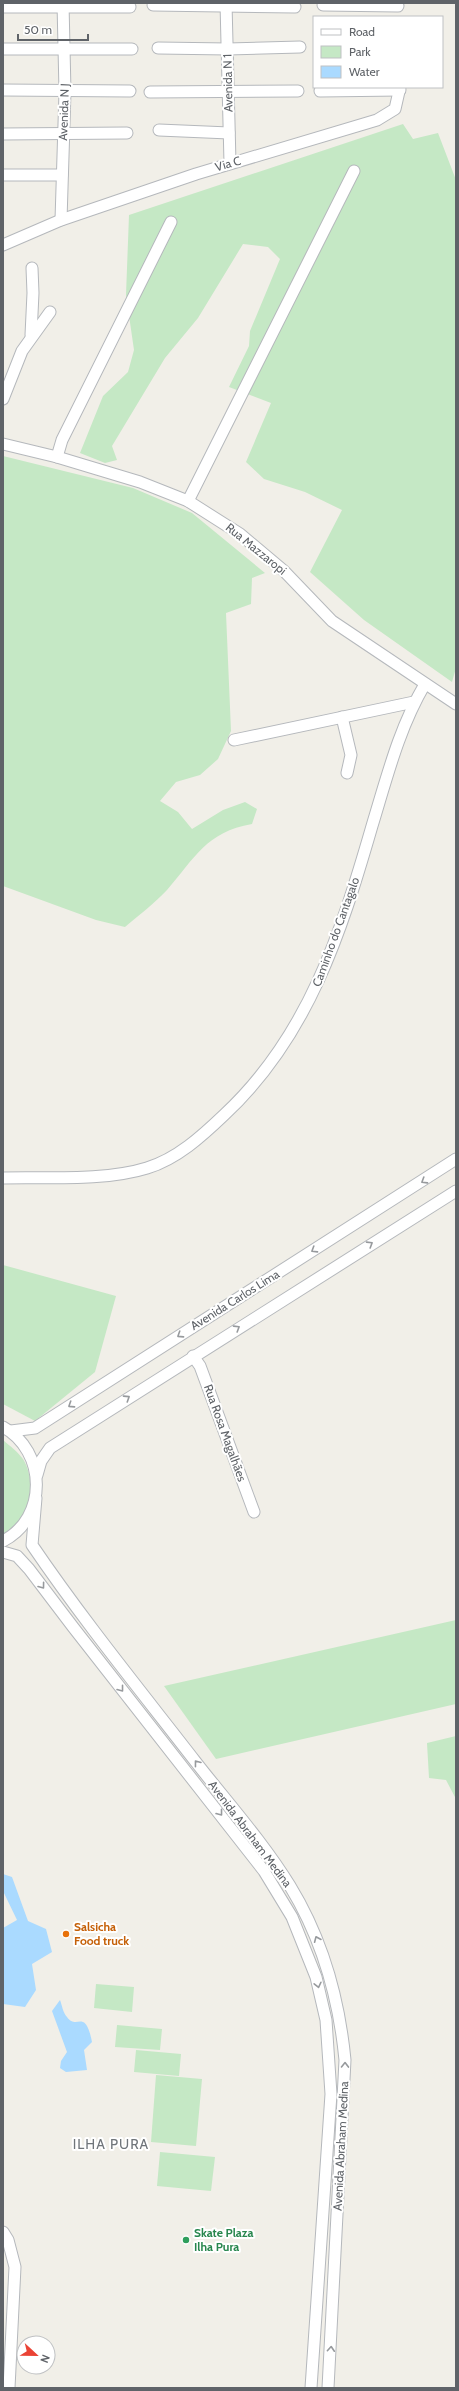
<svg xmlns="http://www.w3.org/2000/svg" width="459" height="2391" viewBox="0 0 459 2391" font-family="Cabin,sans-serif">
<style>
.green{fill:#c5e8c5}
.water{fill:#aadaff}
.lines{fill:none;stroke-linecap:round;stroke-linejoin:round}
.minor-casing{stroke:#b5b8bc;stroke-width:13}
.minor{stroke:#fff;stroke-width:11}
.oneway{stroke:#979a9d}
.food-dot{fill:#e8710a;stroke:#fff;stroke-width:1.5}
.leisure-dot{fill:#2e9e5b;stroke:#fff;stroke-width:1.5}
.labels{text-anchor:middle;stroke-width:4;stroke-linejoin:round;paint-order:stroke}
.street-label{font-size:12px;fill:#5f6368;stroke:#fff}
.food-label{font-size:12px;font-weight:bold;fill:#c56008;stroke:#fff;text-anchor:start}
.leisure-label{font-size:12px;font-weight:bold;fill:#27864d;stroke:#fff;text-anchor:start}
.quarter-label{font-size:14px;letter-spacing:1px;fill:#70757a;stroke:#fff}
</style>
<rect width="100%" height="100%" fill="#f1efe8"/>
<!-- green -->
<g class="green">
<polygon points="403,124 413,139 438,133 456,180 456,668 452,682 364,620 310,572 342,510 305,492 264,479 246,462 271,403 229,387 249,346 250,331 280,259 268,247 243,244 198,318 165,358 112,446 117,460 105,463 80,453 103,396 128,372 134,350 126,295 129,215"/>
<path d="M3,456L133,488L192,513L265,573L252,578L251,604L226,613L231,731L218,759L200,775L176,782L160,801L178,812L192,829L223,810L245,802L257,809L252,824C206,832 195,858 167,890C155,903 139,915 125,927L96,920L3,886Z"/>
<polygon points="3,1265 116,1296 95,1372 35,1421 3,1404"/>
<path d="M3,1440C10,1446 17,1451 23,1459C38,1483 29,1522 3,1534Z"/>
<polygon points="456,1620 456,1704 216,1759 164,1686"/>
<polygon points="456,1736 456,1799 446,1780 429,1778 427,1743"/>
<polygon points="96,1984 134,1987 132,2012 94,2008"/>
<polygon points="117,2025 162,2029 160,2050 115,2047"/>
<polygon points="136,2050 181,2054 179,2076 134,2072"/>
<polygon points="156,2075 202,2079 196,2146 151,2142"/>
<polygon points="160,2152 215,2157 211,2191 157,2186"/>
</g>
<!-- water -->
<g class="water">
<polygon points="3,1874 12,1877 28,1921 46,1929 52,1952 32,1964 36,1990 25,2007 3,2004 3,1928 17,1920 3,1891"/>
<path d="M60,2000C62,2005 63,2013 67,2017C77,2031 85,2007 92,2042L84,2050L87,2070L66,2072L60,2068L61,2061L67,2052L52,2011Z"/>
</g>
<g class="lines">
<!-- minor casing -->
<g class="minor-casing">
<g id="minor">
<polyline points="226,3 230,163"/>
<polyline points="153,5 295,7"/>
<polyline points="323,5 398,6"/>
<polyline points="3,7 130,7"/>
<polyline points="158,48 228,49 300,47"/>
<polyline points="3,49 132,49"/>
<polyline points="3,90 130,91"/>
<polyline points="320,91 400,90"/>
<polyline points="150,92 298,91"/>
<polyline points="159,130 229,133"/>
<polyline points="3,134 127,133"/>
<polyline points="3,175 62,175"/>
<polyline points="61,220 65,92 63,3"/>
<polyline points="3,245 61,220 196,174 377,120 395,109 400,87"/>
<polyline points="31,335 33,293 32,268"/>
<polyline points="3,399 22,351 50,312"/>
<polyline points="3,444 57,457 140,482 188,501 240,534 284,571 332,621 456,704"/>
<polyline points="57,457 62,440 171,222"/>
<polyline points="188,501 354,171"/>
<polyline points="342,717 351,755 347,773"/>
<polyline points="234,740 414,702"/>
<path d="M3,1178C46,1177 106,1181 147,1168C177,1159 202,1136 224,1115C308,1037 341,933 372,826C387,777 399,728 425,684"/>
<polyline points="193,1356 200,1366 254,1512"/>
<path d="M3,1427C47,1451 48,1518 3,1541"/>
<polyline points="11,1431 35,1428 456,1159"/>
<polyline points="37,1475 41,1461 50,1448 456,1191"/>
<path d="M36,1498L32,1545C83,1620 140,1690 195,1761C227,1802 263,1842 290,1886C323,1940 339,1998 345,2060L328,2388"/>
<polyline points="3,1552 17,1556 29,1569 73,1627 264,1871 292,1917 316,1977 326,2020 331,2094 311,2388"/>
<polyline points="3,2232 8,2240 15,2267 9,2388"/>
</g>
</g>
<!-- minor -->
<use href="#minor" class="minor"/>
</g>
<!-- one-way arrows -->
<defs><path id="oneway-chevron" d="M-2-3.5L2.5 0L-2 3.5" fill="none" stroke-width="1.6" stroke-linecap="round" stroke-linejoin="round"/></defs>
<g class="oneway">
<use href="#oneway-chevron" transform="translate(424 1181) rotate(148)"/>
<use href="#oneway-chevron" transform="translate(370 1244) rotate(-32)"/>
<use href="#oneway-chevron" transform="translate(314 1250) rotate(148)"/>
<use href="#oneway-chevron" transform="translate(237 1328) rotate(-32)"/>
<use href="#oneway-chevron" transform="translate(180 1335) rotate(147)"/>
<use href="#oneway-chevron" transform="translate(127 1398) rotate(-33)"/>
<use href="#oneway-chevron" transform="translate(71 1405) rotate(147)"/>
<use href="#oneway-chevron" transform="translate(42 1586) rotate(53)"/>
<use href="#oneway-chevron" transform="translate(121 1689) rotate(52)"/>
<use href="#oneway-chevron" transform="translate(197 1763) rotate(-128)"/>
<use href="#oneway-chevron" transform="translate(220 1813) rotate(52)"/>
<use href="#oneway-chevron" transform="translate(317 1939) rotate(-113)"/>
<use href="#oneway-chevron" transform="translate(318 1985) rotate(77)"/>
<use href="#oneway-chevron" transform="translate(345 2065) rotate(-89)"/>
<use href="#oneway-chevron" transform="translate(331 2349) rotate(-86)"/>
</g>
<!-- markers -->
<circle class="food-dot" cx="66" cy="1934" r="4"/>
<circle class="leisure-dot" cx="186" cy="2240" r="4"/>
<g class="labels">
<!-- street labels -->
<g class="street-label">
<text transform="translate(228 83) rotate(-91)" y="4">Avenida N 1</text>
<text transform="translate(64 112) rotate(-88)" y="4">Avenida N J</text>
<text transform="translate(228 164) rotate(-16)" y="4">Via C</text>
<text transform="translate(256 549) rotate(39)" y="4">Rua Mazzaropi</text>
<text transform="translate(336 932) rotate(-70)" y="4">Caminho do Cantagalo</text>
<text transform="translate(235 1300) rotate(-32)" y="4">Avenida Carlos Lima</text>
<text transform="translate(225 1433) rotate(70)" y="4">Rua Rosa Magalhães</text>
<text transform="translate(250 1834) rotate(53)" y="4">Avenida Abraham Medina</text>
<text transform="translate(341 2146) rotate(-87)" y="4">Avenida Abraham Medina</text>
</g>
<!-- food labels -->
<g class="food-label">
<text x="74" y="1931">Salsicha<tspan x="74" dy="14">Food truck</tspan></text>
</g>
<!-- leisure labels -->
<g class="leisure-label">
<text x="194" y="2237">Skate Plaza<tspan x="194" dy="14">Ilha Pura</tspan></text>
</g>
<!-- quarter labels -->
<g class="quarter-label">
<text x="111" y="2149">ILHA PURA</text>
</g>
</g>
<!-- border -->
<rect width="459" height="2391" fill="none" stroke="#5f6368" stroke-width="8"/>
<!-- legend -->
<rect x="313" y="16" width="130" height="72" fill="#ffffff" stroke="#bfc1c3"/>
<rect x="321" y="29" width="20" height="6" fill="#ffffff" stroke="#bfc1c3"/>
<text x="349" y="36" font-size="12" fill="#5f6368">Road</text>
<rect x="321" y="46" width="20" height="12" fill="#c5e8c5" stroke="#bfc1c3"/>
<text x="349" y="56" font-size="12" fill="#5f6368">Park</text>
<rect x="321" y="66" width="20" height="12" fill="#aadaff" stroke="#bfc1c3"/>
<text x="349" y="76" font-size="12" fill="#5f6368">Water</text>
<!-- north arrow -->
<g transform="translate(36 2355) rotate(112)"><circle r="19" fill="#ffffff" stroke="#bfc1c3"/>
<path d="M0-3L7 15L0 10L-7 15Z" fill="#ea4335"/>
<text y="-6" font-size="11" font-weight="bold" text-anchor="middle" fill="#5f6368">N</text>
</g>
<!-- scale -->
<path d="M18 34v6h70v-6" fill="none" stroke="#5f6368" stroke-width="2"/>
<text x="24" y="34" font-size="12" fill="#5f6368" stroke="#ffffff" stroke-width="3" paint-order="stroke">50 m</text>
</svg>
